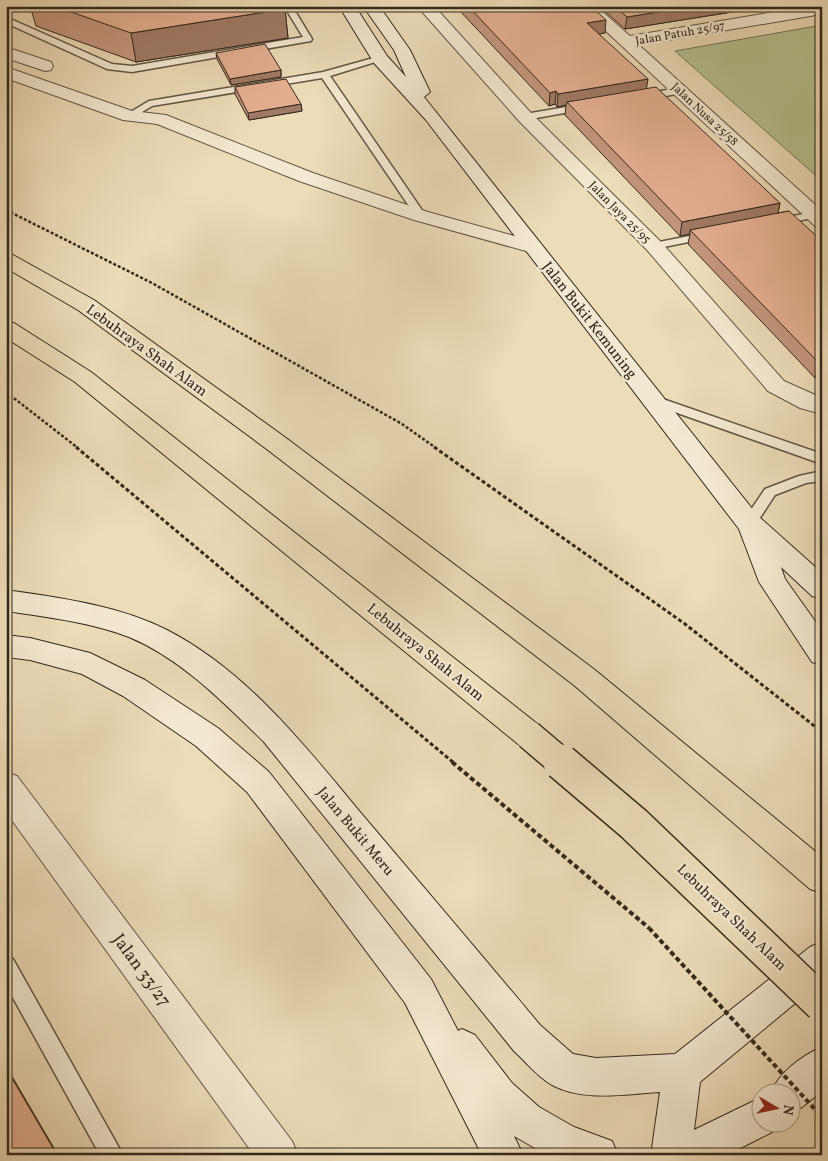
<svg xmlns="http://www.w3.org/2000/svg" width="828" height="1161" viewBox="0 0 828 1161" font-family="Vollkorn,serif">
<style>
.green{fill:#b6c190;stroke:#747557}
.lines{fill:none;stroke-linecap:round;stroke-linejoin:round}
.service-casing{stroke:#615644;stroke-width:3}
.minor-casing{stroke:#615644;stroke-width:2}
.secondary-casing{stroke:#33291e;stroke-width:2}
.motorway-casing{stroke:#33291e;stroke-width:2}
.path-far2{stroke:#33291e;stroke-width:2.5;stroke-dasharray:3 2;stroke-linecap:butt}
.path-far1{stroke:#33291e;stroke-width:3;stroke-dasharray:4 2.5;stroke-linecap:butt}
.path{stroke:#33291e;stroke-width:4;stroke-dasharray:5 3;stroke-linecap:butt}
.service{fill:#f3e8d1;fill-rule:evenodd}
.minor{fill:#f3e8d1;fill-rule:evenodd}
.secondary{fill:#f3e8d1;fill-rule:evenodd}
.motorway{fill:#ecdcb8;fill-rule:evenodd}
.motorway-bridge-far1-casing{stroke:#33291e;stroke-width:31;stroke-linecap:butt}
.motorway-bridge-casing{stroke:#33291e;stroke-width:38;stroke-linecap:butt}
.path-bridge{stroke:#33291e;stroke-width:4;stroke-dasharray:5 3;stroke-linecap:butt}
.motorway-bridge-far1{stroke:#ecdcb8;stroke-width:28}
.motorway-bridge{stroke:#ecdcb8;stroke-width:35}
.wall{fill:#c4967d;stroke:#33291e}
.shaded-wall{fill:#a07a66;stroke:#33291e}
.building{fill:#e4af91;stroke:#33291e}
.labels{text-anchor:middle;stroke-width:4.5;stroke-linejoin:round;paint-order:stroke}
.far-street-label{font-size:12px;fill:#33291e;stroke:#f3e8d1}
.street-label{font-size:15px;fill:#33291e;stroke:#f3e8d1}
.near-street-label{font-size:18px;fill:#33291e;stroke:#f3e8d1}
</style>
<rect width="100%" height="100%" fill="#ecdcb8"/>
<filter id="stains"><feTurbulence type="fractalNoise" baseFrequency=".004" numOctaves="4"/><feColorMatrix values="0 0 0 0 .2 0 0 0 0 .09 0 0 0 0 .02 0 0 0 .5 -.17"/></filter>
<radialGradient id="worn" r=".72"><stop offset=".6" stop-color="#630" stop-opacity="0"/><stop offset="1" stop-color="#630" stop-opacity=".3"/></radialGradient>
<!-- green -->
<polygon class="green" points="822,25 822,181 675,51"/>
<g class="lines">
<!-- service casing -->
<g class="service-casing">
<g id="service">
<polygon points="284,6 292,6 312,39 311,41 132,72 107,69 6,23 6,17 112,64 132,66 303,37"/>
<polygon points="377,57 385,59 330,76 426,216 425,218 417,218 322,78 152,106 132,118 124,116 149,101 323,72"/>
<polygon points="679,88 684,91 682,93 644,100 639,97 644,94"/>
<polygon points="584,104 589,107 587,109 525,120 520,117 525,114"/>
<polygon points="813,212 817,213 817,217 778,225 773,222 774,220"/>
<polygon points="709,232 713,233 713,237 654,249 648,246 654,243"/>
<polygon points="654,396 822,454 822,464 649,403 648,400"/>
<polygon points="822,471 822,481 806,483 775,495 754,527 744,527 742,523 765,489 799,476"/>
<polygon points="6,957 13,959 123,1155 100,1155 6,985"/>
</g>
</g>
<!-- minor casing -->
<g class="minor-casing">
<g id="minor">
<polygon points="417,6 434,6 531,113 661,242 784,381 822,398 822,414 800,408 768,391 647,250 519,121"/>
<polygon points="579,6 596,6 630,36 810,6 822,6 822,14 639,45 822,211 822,228 815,226"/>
<polygon points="6,47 51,62 53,66 51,70 45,71 6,58"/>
<polygon points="6,67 132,111 166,115 313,173 428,212 540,243 543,247 540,251 533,253 414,220 299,181 157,124 123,120 6,78"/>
<polygon points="6,772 17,776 292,1141 298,1155 254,1155 6,812"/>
</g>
</g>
<!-- secondary casing -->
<g class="secondary-casing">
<g id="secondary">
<polygon points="339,6 355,6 387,56 406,77 394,50 363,6 379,6 410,50 430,92 424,97 758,516 822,573 822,599 812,596 781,567 785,579 822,631 822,665 812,662 759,582 739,529 426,120 374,63"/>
<path d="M6,590C60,598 118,605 167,630C252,674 311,754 371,825C428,892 484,958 540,1025L573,1054L596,1058L675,1054L810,947L822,942V981L700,1082L694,1130L760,1098V1124H777L774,1131L727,1155H651L660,1092C626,1094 584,1102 552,1085C538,1077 526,1062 514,1051L264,742C224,703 182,659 129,637C90,622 47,617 6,611Z"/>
<polygon points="6,635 30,638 90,653 145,680 218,728 269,772 431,979 458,1031 462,1029 475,1035 512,1083 539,1107 574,1127 612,1141 618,1155 547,1155 514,1136 523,1155 482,1155 405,1003 247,792 196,746 123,696 82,674 30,660 6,657"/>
<path d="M822,1047V1091L802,1107L790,1112V1094H770C779,1073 801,1056 822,1047Z"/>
</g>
</g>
<!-- motorway casing -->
<g class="motorway-casing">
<g id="motorway">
<polygon points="6,253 13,255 94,300 282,435 595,670 822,857 822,893 810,889 575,686 264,447 78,310 6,268"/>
<polygon points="6,321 14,323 91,372 540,726 544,735 540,744 529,748 518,744 75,382 6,338"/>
</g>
</g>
<!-- path-far2 -->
<g class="path-far2">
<polyline points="6,210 152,283 402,424 436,448"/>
<polyline points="6,392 78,448"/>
</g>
<!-- path-far1 -->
<g class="path-far1">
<polyline points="76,447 454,763"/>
<polyline points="434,447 685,624 822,732"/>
</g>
<!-- path -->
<polyline class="path" points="452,762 649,928"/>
<!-- service -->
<use href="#service" class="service"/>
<!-- minor -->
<use href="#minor" class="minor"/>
<!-- secondary -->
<use href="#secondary" class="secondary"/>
<!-- motorway -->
<use href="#motorway" class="motorway"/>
<!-- motorway-bridge-far1 casing -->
<g class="motorway-bridge-far1-casing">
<polyline id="motorway-bridge-far1" points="529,735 562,763"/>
</g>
<!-- motorway-bridge casing -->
<g class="motorway-bridge-casing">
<polyline id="motorway-bridge" points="561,762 634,824 822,1004"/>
</g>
<!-- path-bridge -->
<polyline class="path-bridge" points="649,928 822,1117"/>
<!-- motorway-bridge-far1 -->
<use href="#motorway-bridge-far1" class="motorway-bridge-far1"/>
<!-- motorway-bridge -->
<use href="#motorway-bridge" class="motorway-bridge"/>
</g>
<!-- wall -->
<g class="wall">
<polygon points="30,6 283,6 285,9 288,38 136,62 36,26"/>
<polygon points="460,6 591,6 605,33 599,34 646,88 780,203 778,213 789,211 822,376 815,378 688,244 690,234 680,236 565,115 566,105 557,107 555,104 549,106 460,11"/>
<polygon points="599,6 770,6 625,29"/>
<polygon points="216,53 281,70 281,77 231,85 217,59"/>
<polygon points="235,87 301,104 302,111 249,120 235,94"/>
</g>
<!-- shaded-wall -->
<g class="shaded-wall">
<polygon points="695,6 770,6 625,29 627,17"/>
<polygon points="285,9 288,38 136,62 131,33"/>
<polygon points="606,20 605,33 586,36 587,23"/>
<polygon points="281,70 281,77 231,85 230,79"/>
<polygon points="648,79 646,92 567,102 566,105 557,107 558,94"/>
<polygon points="556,91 555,104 549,106 550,93"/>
<polygon points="301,104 302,111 249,120 248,113"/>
<polygon points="780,203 777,217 690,230 690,234 680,236 682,222"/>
<polygon points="819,363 822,363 822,376 815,378"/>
<polygon points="6,1066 58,1155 57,1155 6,1068"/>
</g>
<!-- building -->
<g class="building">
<polygon points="54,6 283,6 285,9 131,33"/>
<polygon points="468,6 591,6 606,20 587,23 648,79 558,94 556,91 550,93"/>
<polygon points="614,6 695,6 627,17"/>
<polygon points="265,44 281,70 230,79 216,53"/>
<polygon points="286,79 301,104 248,113 235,87"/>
<polygon points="656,87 780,203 682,222 567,102"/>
<polygon points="789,211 822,241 822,363 819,363 690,230"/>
<polygon points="6,1068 57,1155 6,1155"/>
</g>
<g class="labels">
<!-- far-street labels -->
<g class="far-street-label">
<text transform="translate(680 33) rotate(-10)" y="4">Jalan Patuh 25/97</text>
<text transform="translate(705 114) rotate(43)" y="4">Jalan Nusa 25/58</text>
<text transform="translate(620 212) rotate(45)" y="4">Jalan Jaya 25/95</text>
</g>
<!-- street labels -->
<g class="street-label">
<text transform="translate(590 320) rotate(52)" y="5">Jalan Bukit Kemuning</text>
<text transform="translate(147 350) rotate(36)" y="5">Lebuhraya Shah Alam</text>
<text transform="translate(426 652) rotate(39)" y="5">Lebuhraya Shah Alam</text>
<text transform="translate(356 831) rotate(50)" y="5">Jalan Bukit Meru</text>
<text transform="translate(732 917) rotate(44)" y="5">Lebuhraya Shah Alam</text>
</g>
<!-- near-street labels -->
<g class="near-street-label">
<text transform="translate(142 970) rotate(54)" y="6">Jalan 33/27</text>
</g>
</g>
<!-- margin -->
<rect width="828" height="1161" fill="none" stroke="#ecdcb8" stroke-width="25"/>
<rect x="8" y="8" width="813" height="1146" fill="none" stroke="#33291e" stroke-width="2.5"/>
<rect x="12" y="12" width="803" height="1136" fill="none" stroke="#33291e"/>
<!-- north arrow -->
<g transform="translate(776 1108) rotate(99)"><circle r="24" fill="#f3e8d1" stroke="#a69c89"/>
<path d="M0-4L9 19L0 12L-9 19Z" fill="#8f2418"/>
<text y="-8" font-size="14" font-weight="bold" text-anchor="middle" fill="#33291e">N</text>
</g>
<rect width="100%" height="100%" filter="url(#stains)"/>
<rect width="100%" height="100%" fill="url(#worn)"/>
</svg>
